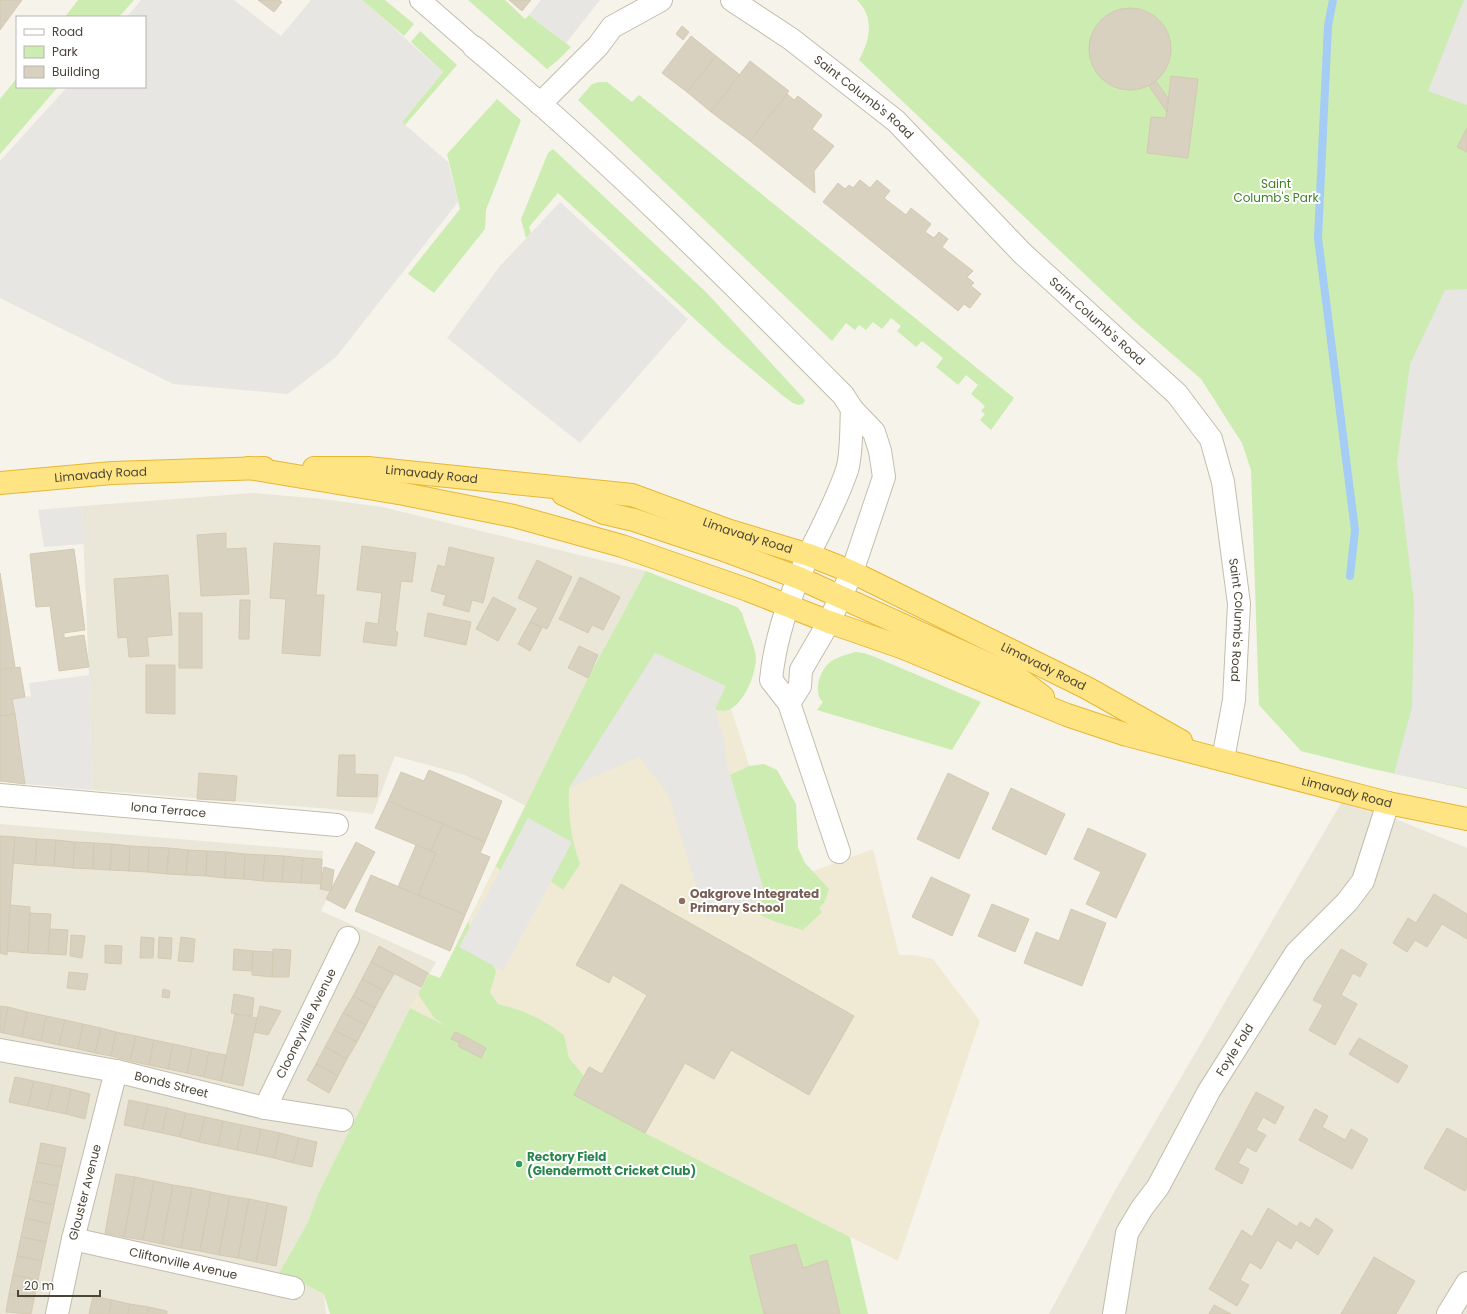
<svg xmlns="http://www.w3.org/2000/svg" width="1467" height="1314" viewBox="0 0 1467 1314" font-family="Poppins,sans-serif">
<style>
.residential{fill:#eae6d8}
.education{fill:#f0ead4}
.green{fill:#ccecb1}
.parking{fill:#e7e6e2}
.lines{fill:none;stroke-linecap:round;stroke-linejoin:round}
.stream{stroke:#a4ccf5;stroke-width:8}
.building{fill:#d8d1bf;stroke:#d4cab1}
.pedestrian-casing{stroke:#c2bdac;stroke-width:22}
.minor-casing{stroke:#c2bdac;stroke-width:24}
.trunk-casing{stroke:#e7b633;stroke-width:24}
.pedestrian{stroke:#fff;stroke-width:20}
.minor{stroke:#fff;stroke-width:22}
.trunk{stroke:#ffe483;stroke-width:22}
.education-dot{fill:#8d6e63;stroke:#fff;stroke-width:1.5}
.leisure-dot{fill:#2e9e5b;stroke:#fff;stroke-width:1.5}
.labels{text-anchor:middle;stroke-width:4;stroke-linejoin:round;paint-order:stroke}
.street-label{font-size:12px;fill:#4b4537;stroke:#fff}
.park-label{font-size:12px;fill:#408126;stroke:#fff}
.education-label{font-size:12px;font-weight:bold;fill:#785e54;stroke:#fff;text-anchor:start}
.leisure-label{font-size:12px;font-weight:bold;fill:#27864d;stroke:#fff;text-anchor:start}
</style>
<rect width="100%" height="100%" fill="#f6f4ea"/>
<!-- residential -->
<g class="residential">
<polygon points="253,493 323,499 382,507 646,571 588,678 526,806 465,775 395,756 373,814 331,809 92,790 89,675 82,506"/>
<polygon points="1344,798 1467,848 1467,1314 1049,1314 1113,1194"/>
<polygon points="0,824 323,851 322,867 334,870 331,891 321,911 436,962 410,1008 318,1194 308,1222 277,1277 300,1282 324,1294 326,1314 0,1314"/>
</g>
<!-- education -->
<polygon class="education" points="737,607 742,613 744,619 741,686 731,708 786,881 873,849 899,955 913,955 933,959 980,1021 898,1261 645,1133 410,1008 429,974 440,978 588,678"/>
<!-- green -->
<g class="green">
<polygon points="78,0 134,0 119,17 65,17"/>
<polygon points="362,0 385,0 414,24 404,36"/>
<polygon points="468,0 505,0 525,19 529,15 571,47 557,61 547,69"/>
<path d="M857,0H1467V789L1368,768L1301,751L1259,705L1251,470L1242,443L1201,379L1135,322L859,60C870,40 875,18 857,0Z"/>
<polygon points="420,31 457,65 405,125 402,122 443,72 411,42"/>
<polygon points="17,78 17,87 58,87 0,154 0,99"/>
<polygon points="599,82 607,82 632,102 639,95 1014,398 991,430 980,420 985,414 981,411 985,406 971,394 978,385 966,375 958,385 936,367 943,358 922,341 916,347 897,331 901,326 891,318 882,329 873,322 866,330 859,325 855,330 846,323 832,341 578,100 592,84"/>
<polygon points="497,99 521,120 486,210 485,229 434,293 408,274 460,209 447,154"/>
<polygon points="553,149 706,292 805,400 803,404 798,405 793,403 782,395 724,346 558,193 529,227 531,233 526,238 521,219 548,153"/>
<path d="M646,571L737,607L742,613C745,626 755,645 756,658C756,674 743,709 724,711C721,711 717,710 715,709L725,686L655,653L569,788C568,815 571,839 580,864L563,890L546,878L500,870L496,866L588,678Z"/>
<path d="M855,652L864,653L875,657L981,702L952,750L817,710L823,702C813,693 819,673 828,664C835,657 846,655 855,652Z"/>
<path d="M764,764L777,770L796,804L798,848L805,863L829,889L824,903L819,908L822,912L803,930C787,925 758,920 750,904L766,898L730,775L749,766Z"/>
<path d="M468,922L473,938L490,958L496,972L490,992L498,1004C525,1011 541,1018 564,1035L569,1058L584,1076L574,1095L645,1133L850,1237L868,1314H330L324,1294L300,1282L277,1277L308,1222L318,1194L410,1008L448,1027L435,1019L418,994L429,974L440,978Z"/>
</g>
<!-- parking -->
<g class="parking">
<polygon points="141,0 234,0 281,36 311,0 362,0 443,72 402,122 448,162 458,202 336,357 288,394 173,384 0,298 0,161 67,87 145,87 145,17 127,17"/>
<polygon points="541,0 600,0 566,43 529,15"/>
<polygon points="1464,0 1467,0 1467,105 1428,91"/>
<polygon points="560,202 688,319 580,443 447,338 500,266"/>
<polygon points="1467,289 1467,788 1394,774 1412,707 1414,601 1397,463 1410,364 1445,290"/>
<polygon points="82,506 84,544 44,547 38,510"/>
<polygon points="655,653 726,686 715,709 724,740 728,769 766,898 706,918 668,794 639,757 569,788"/>
<polygon points="89,675 92,790 25,784 12,699 31,696 29,683"/>
<polygon points="528,818 572,842 503,971 459,947"/>
</g>
<g class="lines">
<!-- stream -->
<polyline class="stream" points="1333,0 1328,26 1318,238 1355,530 1350,576"/>
</g>
<!-- building -->
<g class="building">
<polygon points="0,0 22,0 0,30"/>
<polygon points="258,0 279,0 282,2 274,12"/>
<polygon points="509,0 531,0 522,11"/>
<circle cx="1130" cy="49" r="41"/>
<polygon points="682,26 689,32 683,40 676,34"/>
<polygon points="691,36 716,56 687,92 662,73"/>
<polygon points="716,56 740,75 711,112 687,92"/>
<polygon points="750,61 789,91 750,141 711,112"/>
<polygon points="1171,76 1198,79 1188,158 1147,153 1151,117 1166,118"/>
<polygon points="1156,81 1168,98 1167,112 1149,86"/>
<polygon points="787,94 794,100 798,96 822,115 812,129 834,146 814,171 815,193 750,141"/>
<polygon points="1467,128 1467,152 1457,147"/>
<polygon points="860,180 870,188 877,180 890,191 884,198 906,215 911,208 931,224 925,232 934,238 939,232 948,239 942,247 973,271 967,277 974,283 971,286 981,294 970,308 964,304 958,311 823,202 838,183 845,189 849,185 853,188"/>
<polygon points="226,533 226,549 246,548 249,594 201,596 197,535"/>
<polygon points="274,543 320,546 316,595 324,595 320,656 282,653 286,599 270,598"/>
<polygon points="362,546 416,553 412,582 401,581 395,631 398,632 396,646 363,642 366,622 378,624 382,593 357,590"/>
<polygon points="449,547 494,558 483,603 472,600 469,612 443,605 446,595 431,591 438,565 445,567"/>
<polygon points="74,549 85,630 64,633 64,638 84,635 89,667 59,671 50,606 36,607 30,554"/>
<polygon points="537,560 572,577 547,629 530,622 538,608 518,598"/>
<polygon points="0,573 15,667 0,670"/>
<polygon points="168,575 172,635 147,637 149,656 129,657 127,637 118,638 114,579"/>
<polygon points="580,577 620,597 603,630 592,625 588,633 559,619"/>
<polygon points="493,597 516,609 498,641 476,629"/>
<polygon points="240,600 250,600 249,639 239,639"/>
<rect x="179" y="613" width="23" height="55"/>
<polygon points="428,613 471,622 466,645 424,636"/>
<polygon points="530,622 542,628 530,651 518,644"/>
<polygon points="579,646 598,655 588,678 568,668"/>
<polygon points="146,665 175,665 175,714 146,713"/>
<polygon points="20,667 25,697 12,699 15,714 0,716 0,670"/>
<polygon points="15,714 25,784 0,781 0,716"/>
<polygon points="339,755 355,755 355,774 378,775 377,797 337,796"/>
<polygon points="429,770 502,801 485,842 388,801 401,772 424,781"/>
<polygon points="199,773 237,776 235,801 197,799"/>
<polygon points="948,773 989,793 959,859 917,839"/>
<polygon points="1011,788 1065,814 1046,855 992,829"/>
<polygon points="388,801 443,824 431,851 375,828"/>
<polygon points="443,824 485,842 480,853 490,857 465,915 418,895 436,853 431,851"/>
<polygon points="1088,828 1146,854 1116,918 1086,904 1101,872 1074,859"/>
<polygon points="0,836 15,837 7,955 0,953"/>
<polygon points="15,837 37,839 35,865 13,863"/>
<polygon points="37,839 56,840 54,866 35,865"/>
<polygon points="56,840 75,842 73,868 54,866"/>
<polygon points="75,842 94,843 93,869 73,868"/>
<polygon points="356,842 375,852 345,909 326,899"/>
<polygon points="94,843 112,844 110,870 93,869"/>
<polygon points="112,844 130,846 129,871 110,870"/>
<polygon points="416,845 436,853 418,895 398,887"/>
<polygon points="130,846 149,847 148,872 129,871"/>
<polygon points="149,847 169,848 167,874 148,872"/>
<polygon points="169,848 188,850 186,875 167,874"/>
<polygon points="188,850 207,851 206,876 186,875"/>
<polygon points="207,851 226,852 225,878 206,876"/>
<polygon points="226,852 245,854 244,879 225,878"/>
<polygon points="245,854 265,855 263,881 244,879"/>
<polygon points="265,855 284,856 282,882 263,881"/>
<polygon points="284,856 303,858 301,883 282,882"/>
<polygon points="303,858 322,859 321,884 301,883"/>
<polygon points="324,867 334,870 331,891 320,889"/>
<polygon points="371,875 465,915 450,951 355,911"/>
<polygon points="931,877 970,895 952,936 912,917"/>
<polygon points="621,884 854,1016 809,1095 731,1050 714,1079 685,1063 645,1133 574,1095 589,1067 602,1074 647,995 613,975 609,983 576,965"/>
<polygon points="1434,894 1467,914 1467,939 1442,924 1427,947 1415,940 1407,952 1393,943 1408,918 1416,923"/>
<polygon points="992,904 1029,919 1015,952 978,936"/>
<polygon points="10,905 30,907 28,953 7,951"/>
<polygon points="1071,909 1106,923 1082,986 1024,963 1036,932 1059,941"/>
<polygon points="30,913 51,914 48,954 28,953"/>
<polygon points="50,929 68,930 66,955 48,954"/>
<polygon points="71,935 85,936 82,958 70,956"/>
<polygon points="141,937 154,938 153,958 140,958"/>
<polygon points="159,937 172,938 171,959 158,958"/>
<polygon points="181,937 195,939 193,962 178,961"/>
<polygon points="105,945 122,946 121,964 105,963"/>
<polygon points="379,946 428,973 421,987 371,962"/>
<polygon points="234,949 253,951 252,971 233,970"/>
<polygon points="273,949 291,950 289,977 272,977"/>
<polygon points="1341,949 1367,964 1360,977 1353,973 1341,995 1357,1004 1335,1045 1309,1030 1323,1005 1313,1000"/>
<polygon points="253,951 273,952 272,977 252,975"/>
<polygon points="371,962 394,974 384,991 362,979"/>
<polygon points="69,972 88,974 85,990 67,988"/>
<polygon points="362,979 384,991 375,1008 353,996"/>
<polygon points="163,989 170,991 169,998 162,997"/>
<polygon points="234,994 254,998 252,1016 231,1013"/>
<polygon points="353,996 375,1008 366,1025 343,1013"/>
<polygon points="0,1006 8,1007 3,1033 0,1032"/>
<polygon points="260,1006 281,1011 268,1035 254,1032"/>
<polygon points="8,1007 27,1012 22,1037 3,1033"/>
<polygon points="27,1012 46,1016 41,1041 22,1037"/>
<polygon points="343,1013 366,1025 357,1042 334,1030"/>
<polygon points="235,1014 257,1018 243,1086 221,1081"/>
<polygon points="46,1016 65,1020 59,1045 41,1041"/>
<polygon points="65,1020 83,1024 78,1049 59,1045"/>
<polygon points="83,1024 101,1028 95,1053 78,1049"/>
<polygon points="101,1028 116,1032 111,1056 95,1053"/>
<polygon points="334,1030 357,1042 347,1059 325,1047"/>
<polygon points="116,1032 136,1036 130,1061 111,1056"/>
<polygon points="455,1032 464,1036 460,1043 451,1039"/>
<polygon points="136,1036 154,1040 149,1065 130,1061"/>
<polygon points="464,1036 486,1048 481,1058 458,1046"/>
<polygon points="1359,1038 1408,1066 1398,1083 1349,1054"/>
<polygon points="154,1040 173,1044 168,1069 149,1065"/>
<polygon points="173,1044 192,1048 187,1073 168,1069"/>
<polygon points="325,1047 347,1059 338,1076 316,1064"/>
<polygon points="192,1048 209,1052 204,1077 187,1073"/>
<polygon points="209,1052 226,1055 221,1081 204,1077"/>
<polygon points="316,1064 338,1076 329,1093 307,1080"/>
<polygon points="15,1077 34,1081 28,1106 9,1102"/>
<polygon points="34,1081 53,1085 47,1110 28,1106"/>
<polygon points="53,1085 71,1089 66,1114 47,1110"/>
<polygon points="71,1089 90,1094 85,1119 66,1114"/>
<polygon points="1256,1092 1284,1107 1275,1124 1263,1117 1256,1130 1266,1135 1256,1152 1247,1147 1238,1163 1249,1169 1242,1184 1215,1169"/>
<polygon points="129,1100 148,1104 143,1129 124,1125"/>
<polygon points="148,1104 167,1108 162,1133 143,1129"/>
<polygon points="167,1108 186,1113 180,1137 162,1133"/>
<polygon points="1315,1109 1328,1116 1322,1127 1345,1140 1351,1129 1368,1139 1352,1169 1299,1140"/>
<polygon points="186,1113 205,1117 199,1142 180,1137"/>
<polygon points="205,1117 223,1121 218,1146 199,1142"/>
<polygon points="223,1121 242,1125 237,1150 218,1146"/>
<polygon points="242,1125 261,1129 256,1154 237,1150"/>
<polygon points="1447,1128 1467,1139 1467,1187 1465,1191 1424,1168"/>
<polygon points="261,1129 280,1133 274,1158 256,1154"/>
<polygon points="280,1133 299,1138 293,1163 274,1158"/>
<polygon points="299,1138 317,1142 312,1167 293,1163"/>
<polygon points="41,1143 66,1148 62,1167 37,1162"/>
<polygon points="37,1162 62,1167 58,1186 33,1181"/>
<polygon points="116,1174 135,1177 124,1237 105,1233"/>
<polygon points="135,1177 154,1181 143,1240 124,1237"/>
<polygon points="33,1181 58,1186 54,1205 29,1199"/>
<polygon points="154,1181 173,1185 162,1244 143,1240"/>
<polygon points="173,1185 192,1188 181,1248 162,1244"/>
<polygon points="192,1188 211,1192 200,1251 181,1248"/>
<polygon points="211,1192 230,1196 219,1255 200,1251"/>
<polygon points="230,1196 249,1199 238,1258 219,1255"/>
<polygon points="29,1199 54,1205 50,1224 25,1218"/>
<polygon points="249,1199 268,1203 256,1262 238,1258"/>
<polygon points="268,1203 287,1207 276,1266 256,1262"/>
<polygon points="1268,1208 1297,1227 1300,1222 1310,1228 1316,1218 1333,1230 1318,1255 1296,1240 1291,1249 1277,1240 1261,1269 1250,1262 1240,1280 1249,1285 1237,1306 1209,1289 1242,1230 1252,1237"/>
<polygon points="25,1218 50,1224 46,1242 21,1237"/>
<polygon points="21,1237 46,1242 42,1261 17,1256"/>
<polygon points="796,1244 803,1268 827,1260 840,1314 764,1314 750,1256"/>
<polygon points="17,1256 42,1261 38,1280 13,1275"/>
<polygon points="1374,1257 1415,1281 1396,1314 1341,1314"/>
<polygon points="13,1275 38,1280 34,1299 9,1294"/>
<polygon points="9,1294 34,1299 31,1314 6,1312"/>
<polygon points="93,1296 112,1300 109,1314 89,1314"/>
<polygon points="112,1300 130,1304 128,1314 109,1314"/>
<polygon points="130,1304 149,1307 147,1314 128,1314"/>
<polygon points="1214,1305 1231,1314 1209,1314"/>
<polygon points="149,1307 167,1311 167,1314 147,1314"/>
</g>
<g class="lines">
<!-- pedestrian casing -->
<g class="pedestrian-casing">
<polyline id="pedestrian" points="420,0 474,47"/>
</g>
<!-- minor casing -->
<g class="minor-casing">
<g id="minor">
<path id="s1" d="M732,0L791,39L896,121L1022,253L1177,394L1211,439L1223,482L1239,604L1234,700L1223,759"/>
<path d="M474,47C604,155 724,275 843,395L852,409L874,432L880,451L884,477L852,572L829,622L801,670L800,686L789,703"/>
<polyline points="540,104 598,46 612,27 661,0"/>
<path id="s2" d="M0,795L337,825"/>
<path d="M839,852L789,703L771,680C775,637 790,595 808,556C822,527 837,500 847,470C852,455 851,425 852,409"/>
<path id="s3" d="M0,1050L116,1071L265,1108L342,1120"/>
<path id="s4" d="M265,1108L348,938"/>
<path id="s5" d="M73,1239L293,1288"/>
<path id="s6" d="M57,1314L73,1239L116,1071"/>
<path id="s7" d="M1114,1314L1127,1233L1142,1208L1158,1187L1209,1091L1296,953L1347,902L1363,881L1388,803"/>
<polyline points="1448,1314 1467,1283"/>
</g>
</g>
<!-- trunk casing -->
<g class="trunk-casing">
<g id="trunk">
<path id="s8" d="M249,468L404,494L514,516L622,546L748,590L829,622L901,647L1067,715L1127,735L1388,803L1467,819"/>
<path id="s9" d="M314,468H368L632,495L727,530L809,555L852,572L1087,688L1181,741"/>
<path id="s10" d="M0,483L112,473L264,468"/>
<polyline points="563,494 604,513 634,520 721,549 799,578 1017,677 1043,697"/>
</g>
</g>
<!-- pedestrian -->
<use href="#pedestrian" class="pedestrian"/>
<!-- minor -->
<use href="#minor" class="minor"/>
<!-- trunk -->
<use href="#trunk" class="trunk"/>
</g>
<!-- markers -->
<circle class="education-dot" cx="682" cy="901" r="4"/>
<circle class="leisure-dot" cx="519" cy="1164" r="4"/>
<g class="labels">
<!-- street labels -->
<g class="street-label">
<text dy="4" stroke="none"><textPath href="#s1" startOffset="164">Saint Columb's Road</textPath></text>
<text dy="4" stroke="none"><textPath href="#s1" startOffset="488">Saint Columb's Road</textPath></text>
<text dy="4" stroke="none"><textPath href="#s10" startOffset="101">Limavady Road</textPath></text>
<text dy="4" stroke="none"><textPath href="#s9" startOffset="118">Limavady Road</textPath></text>
<text dy="4" stroke="none"><textPath href="#s9" startOffset="442">Limavady Road</textPath></text>
<text dy="4" stroke="none"><textPath href="#s1" startOffset="836">Saint Columb's Road</textPath></text>
<text dy="4" stroke="none"><textPath href="#s9" startOffset="766">Limavady Road</textPath></text>
<text dy="4" stroke="none"><textPath href="#s8" startOffset="1148">Limavady Road</textPath></text>
<text dy="4" stroke="none"><textPath href="#s2" startOffset="169">Iona Terrace</textPath></text>
<text dy="4" stroke="none"><textPath href="#s4" startOffset="94">Clooneyville Avenue</textPath></text>
<text dy="4" stroke="none"><textPath href="#s7" startOffset="295">Foyle Fold</textPath></text>
<text dy="4" stroke="none"><textPath href="#s3" startOffset="175">Bonds Street</textPath></text>
<text dy="4" stroke="none"><textPath href="#s6" startOffset="125">Glouster Avenue</textPath></text>
<text dy="4" stroke="none"><textPath href="#s5" startOffset="113">Cliftonville Avenue</textPath></text>
</g>
<!-- park labels -->
<g class="park-label">
<text x="1276" y="188">Saint<tspan x="1276" dy="14">Columb's Park</tspan></text>
</g>
<!-- education labels -->
<g class="education-label">
<text x="690" y="898">Oakgrove Integrated<tspan x="690" dy="14">Primary School</tspan></text>
</g>
<!-- leisure labels -->
<g class="leisure-label">
<text x="527" y="1161">Rectory Field<tspan x="527" dy="14">(Glendermott Cricket Club)</tspan></text>
</g>
</g>
<!-- legend -->
<rect x="16" y="16" width="130" height="72" fill="#ffffff" stroke="#b7b5af"/>
<rect x="24" y="29" width="20" height="6" fill="#ffffff" stroke="#b7b5af"/>
<text x="52" y="36" font-size="12" fill="#4b4537">Road</text>
<rect x="24" y="46" width="20" height="12" fill="#ccecb1" stroke="#b7b5af"/>
<text x="52" y="56" font-size="12" fill="#4b4537">Park</text>
<rect x="24" y="66" width="20" height="12" fill="#d8d1bf" stroke="#b7b5af"/>
<text x="52" y="76" font-size="12" fill="#4b4537">Building</text>
<!-- scale -->
<path d="M18 1290v6h82v-6" fill="none" stroke="#4b4537" stroke-width="2"/>
<text x="24" y="1290" font-size="12" fill="#4b4537" stroke="#ffffff" stroke-width="3" paint-order="stroke">20 m</text>
</svg>
